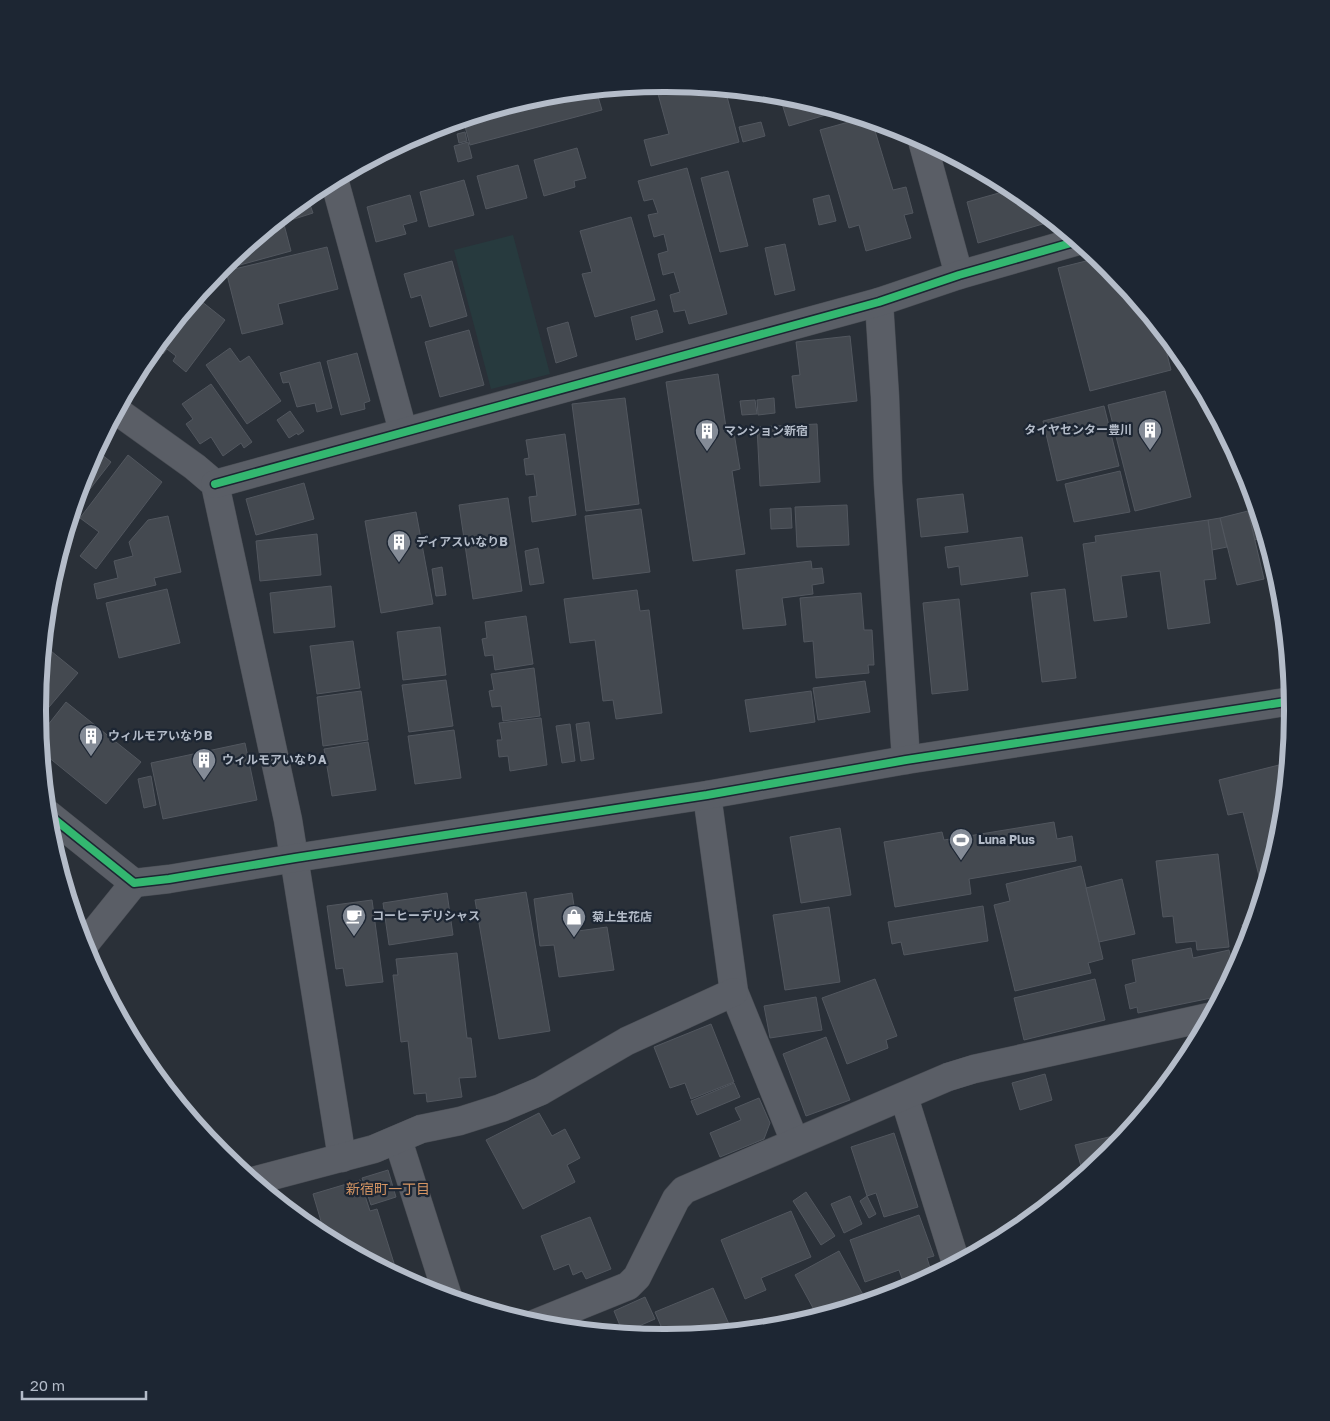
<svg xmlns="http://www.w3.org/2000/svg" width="1330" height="1421" viewBox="0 0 1330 1421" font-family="'Golos Text','Noto Sans JP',sans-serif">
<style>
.green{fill:#273a3e}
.building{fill:#444950;stroke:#52575f}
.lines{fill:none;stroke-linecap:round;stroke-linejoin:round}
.minor-casing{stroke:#484c53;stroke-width:29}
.minor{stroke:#5a5e66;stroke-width:28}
.cycleway-casing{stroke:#1d2633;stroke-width:11}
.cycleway{stroke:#33b770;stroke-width:8}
.labels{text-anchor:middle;stroke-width:4.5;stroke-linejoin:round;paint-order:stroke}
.poi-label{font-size:12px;font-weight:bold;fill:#b4bcc9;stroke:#1d2633;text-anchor:start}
.neighbourhood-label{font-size:14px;fill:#d59563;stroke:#1d2633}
.rim{fill:none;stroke:#b4bcc9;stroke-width:6}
</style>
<rect width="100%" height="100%" fill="#2a3038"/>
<!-- green -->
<polygon class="green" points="513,235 550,374 491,389 454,250"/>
<!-- building -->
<g class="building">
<polygon points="690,85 725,89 739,142 651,166 644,140 669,134 658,94"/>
<polygon points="596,90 602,110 470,145 463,119 543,95"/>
<polygon points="779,94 788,95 839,111 789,126"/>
<polygon points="863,118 872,121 893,190 906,187 913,213 904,215 911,238 866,251 859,225 849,228 820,130"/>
<polygon points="761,122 765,136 743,142 739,127"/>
<polygon points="465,132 467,141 459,143 457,134"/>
<polygon points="468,142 472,158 458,162 454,146"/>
<polygon points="577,148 586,178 574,181 575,187 544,196 534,160"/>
<polygon points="518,165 527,198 486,209 477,176"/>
<polygon points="687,168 727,314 689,324 685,310 674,312 670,295 680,292 674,272 663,275 658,254 668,251 664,234 654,237 648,215 658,213 653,199 644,201 638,181"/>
<polygon points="728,171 748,246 720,252 701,178"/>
<polygon points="464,180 474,215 429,227 420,192"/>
<polygon points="1013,189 1053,221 978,243 967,202"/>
<polygon points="410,195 417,221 403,225 406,234 376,242 367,207"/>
<polygon points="829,195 836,221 819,225 813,199"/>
<polygon points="309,202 313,213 291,220 289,212 295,206"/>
<polygon points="282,217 291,251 218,271 221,267"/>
<polygon points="631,217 655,300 595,317 582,274 592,272 580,231"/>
<polygon points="785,244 795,290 775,295 765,248"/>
<polygon points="327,247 338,289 278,304 283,324 242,334 226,271"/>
<polygon points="1098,258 1109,267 1175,348 1166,350 1171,370 1090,391 1058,268"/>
<polygon points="452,261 467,316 430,327 421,295 411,298 404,274"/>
<polygon points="196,297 225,320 186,372 173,361 176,356 167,349 163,354 155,348"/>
<polygon points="657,310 663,332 636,340 631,317"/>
<polygon points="568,322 577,356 556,363 547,328"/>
<polygon points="469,330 484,385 440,397 425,342"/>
<polygon points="850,336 857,401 796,408 792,376 800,375 796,342"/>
<polygon points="230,348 240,362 249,356 281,401 247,424 206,365"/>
<polygon points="357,353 370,401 364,403 365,409 341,415 327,361"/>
<polygon points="320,362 332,408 317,412 315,403 297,407 289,382 283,383 280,373"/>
<polygon points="718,374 727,434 734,433 740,469 732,471 745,554 693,561 666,382"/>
<polygon points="211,384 252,442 244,448 241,443 223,456 211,437 200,444 186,424 193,419 182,404"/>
<polygon points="1165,391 1191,497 1135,511 1108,405"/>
<polygon points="625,398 639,504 586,511 572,404"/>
<polygon points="774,398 775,413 758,415 757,400"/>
<polygon points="755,400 757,414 742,415 740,401"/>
<polygon points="1104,406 1119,466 1057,481 1043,421"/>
<polygon points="290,411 304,431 298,435 297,433 289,438 277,420"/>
<polygon points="817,424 820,482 760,486 757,427"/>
<polygon points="565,434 576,515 532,522 529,497 537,496 534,474 526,475 524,459 529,458 526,440"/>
<polygon points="96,450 111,462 73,511 85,470"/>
<polygon points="128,455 162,482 96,569 80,556 99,532 80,518"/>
<polygon points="1120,471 1130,512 1074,522 1065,484"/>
<polygon points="304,483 314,519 256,535 246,499"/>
<polygon points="963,494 968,532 921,537 917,499"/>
<polygon points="508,498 522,591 473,599 459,505"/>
<polygon points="847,505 849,545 797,547 795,507"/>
<polygon points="791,508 792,528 771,529 770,509"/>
<polygon points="641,509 650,572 593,579 585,516"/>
<polygon points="1257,509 1265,538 1254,540 1248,511"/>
<polygon points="1248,511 1264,579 1237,585 1220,518"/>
<polygon points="416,512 433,604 381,613 365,521"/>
<polygon points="168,516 181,572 154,578 156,585 97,599 94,584 118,578 114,561 133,556 129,542 148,520"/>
<polygon points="1220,518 1227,547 1212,550 1208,520"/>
<polygon points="1208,520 1216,579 1204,580 1210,623 1168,629 1160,571 1121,576 1127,617 1094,621 1083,544 1096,542 1095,536"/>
<polygon points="317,534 321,575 260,581 256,541"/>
<polygon points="1022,537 1028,576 961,585 959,566 948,568 945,547"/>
<polygon points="63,545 70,551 57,569 56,568"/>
<polygon points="538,548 544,583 530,585 525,551"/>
<polygon points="811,561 812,569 822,568 824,583 812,585 813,594 782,598 786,625 743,629 736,570"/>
<polygon points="442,567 446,595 436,596 432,569"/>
<polygon points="331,586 335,627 274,633 270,593"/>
<polygon points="167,589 180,643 119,658 106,603"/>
<polygon points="1065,589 1076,678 1042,682 1031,593"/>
<polygon points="637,590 640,611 649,610 662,713 616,719 613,700 603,701 595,640 570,643 564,599"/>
<polygon points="861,593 864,630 872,630 874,665 868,665 869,673 816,678 813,641 804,642 800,598"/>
<polygon points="959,599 968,690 932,694 923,603"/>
<polygon points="526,616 533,664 495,670 493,655 485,656 482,639 487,638 485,622"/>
<polygon points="440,627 446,675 403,680 397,632"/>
<polygon points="353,641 360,688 317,694 310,646"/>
<polygon points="51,651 78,673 38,720 38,711 42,662"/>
<polygon points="534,668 540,716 503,721 501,706 492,707 489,691 494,690 491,674"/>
<polygon points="446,680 453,726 409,732 402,685"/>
<polygon points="865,681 870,712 818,720 813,688"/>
<polygon points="361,691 368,740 323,746 317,697"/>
<polygon points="811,691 815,722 750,732 745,700"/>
<polygon points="66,702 141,762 106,804 42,752 40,735"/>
<polygon points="541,718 547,765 510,771 508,756 499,757 497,740 502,740 499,723"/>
<polygon points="589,722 594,759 581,761 576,724"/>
<polygon points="570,724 575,761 562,763 556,726"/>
<polygon points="454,730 461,778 415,784 408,736"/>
<polygon points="368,742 376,790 332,796 324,749"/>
<polygon points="245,743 257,800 163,819 151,763"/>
<polygon points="1287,763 1280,833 1263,892 1243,812 1228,815 1219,780"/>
<polygon points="151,776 156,805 144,808 138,779"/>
<polygon points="1054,822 1057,839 1072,836 1076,861 969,879 971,894 895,907 884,842 942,832 944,840"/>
<polygon points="840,828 851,895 801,903 790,837"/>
<polygon points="1218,854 1229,947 1197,950 1196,941 1176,943 1173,916 1163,917 1156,861"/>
<polygon points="1081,866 1103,959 1088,963 1091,973 1015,991 994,905 1010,901 1006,884"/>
<polygon points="1122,879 1135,934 1099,942 1086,888"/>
<polygon points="526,892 550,1031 499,1039 475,900"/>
<polygon points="447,893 453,935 389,945 383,903"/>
<polygon points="572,893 578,931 607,927 614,970 559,977 554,945 540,946 534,899"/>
<polygon points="372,900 383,982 346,986 343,968 336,969 327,906"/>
<polygon points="983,906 988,941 904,955 901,942 892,944 888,922"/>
<polygon points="829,907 840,982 785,990 773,915"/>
<polygon points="1253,922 1247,943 1242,925"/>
<polygon points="1191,948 1193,958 1229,950 1234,971 1221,996 1138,1013 1137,1007 1130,1009 1125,985 1136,982 1132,960"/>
<polygon points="457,953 467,1038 471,1038 476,1077 459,1078 462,1097 427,1102 426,1093 414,1094 408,1041 401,1042 393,975 398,975 396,959"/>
<polygon points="875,979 897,1036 886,1040 888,1048 847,1064 822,998"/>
<polygon points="1095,979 1105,1020 1024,1040 1014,998"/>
<polygon points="816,997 822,1030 770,1038 764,1006"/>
<polygon points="711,1024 734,1082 691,1099 685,1083 670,1088 654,1047"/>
<polygon points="826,1037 850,1100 806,1116 783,1054"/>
<polygon points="1045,1074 1052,1100 1020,1110 1012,1083"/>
<polygon points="734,1083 740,1097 697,1115 691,1101"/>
<polygon points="759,1098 770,1123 764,1139 720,1157 710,1133 741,1120 735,1108"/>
<polygon points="539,1113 552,1136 565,1129 580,1158 567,1165 575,1182 523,1209 486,1140"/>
<polygon points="894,1133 918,1207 884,1217 876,1193 867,1196 851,1147"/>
<polygon points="1126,1133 1109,1154 1074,1183 1072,1176 1083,1173 1075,1145"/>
<polygon points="388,1170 396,1197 371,1205 362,1178"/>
<polygon points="360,1180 370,1211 377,1209 398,1276 326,1238 313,1194"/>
<polygon points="806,1192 835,1236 821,1245 793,1201"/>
<polygon points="850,1196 862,1224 844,1233 831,1204"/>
<polygon points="867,1196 876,1214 869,1218 860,1201"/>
<polygon points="791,1211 811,1257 761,1278 766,1290 745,1299 721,1240"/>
<polygon points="919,1215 934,1256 927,1258 932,1274 904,1284 899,1270 865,1282 850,1240"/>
<polygon points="590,1217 611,1269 586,1279 582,1271 573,1275 569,1264 554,1270 541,1236"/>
<polygon points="839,1251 867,1302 818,1317 795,1275"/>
<polygon points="713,1288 732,1331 666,1338 655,1312"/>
<polygon points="645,1297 655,1319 623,1333 614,1311"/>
</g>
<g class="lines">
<!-- minor casing -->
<g class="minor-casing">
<g id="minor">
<polyline points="922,140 959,275"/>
<polyline points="334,179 403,431"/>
<polyline points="879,302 885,397 888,483 906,760"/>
<polyline points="117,411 195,467 215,484 288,820 342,1158"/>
<polyline points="215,484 879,302 959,275 1078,241"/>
<polyline points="707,795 734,992 795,1142"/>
<polyline points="48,814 134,883 169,879 295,858 707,795 906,760 1292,701"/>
<polyline points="84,945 134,883"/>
<polyline points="904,1097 956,1263"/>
<polyline points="398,1140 448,1297"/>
<polyline points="253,1181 374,1149 421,1129 460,1121 501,1108 541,1091 627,1041 734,992"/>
<polyline points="534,1324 628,1286 637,1277 676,1199 684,1190 948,1077 974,1069 1209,1017"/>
</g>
</g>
<!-- minor -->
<use href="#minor" class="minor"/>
<!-- cycleway casing -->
<g class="cycleway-casing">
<g id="cycleway">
<polyline points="215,484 879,302 959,275 1078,241"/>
<polyline points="48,814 134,883 169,879 295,858 707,795 906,760 1292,701"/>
</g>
</g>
<!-- cycleway -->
<use href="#cycleway" class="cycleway"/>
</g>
<!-- icons -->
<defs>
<g id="building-pin" transform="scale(1.25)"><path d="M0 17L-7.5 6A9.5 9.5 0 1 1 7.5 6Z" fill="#848b96" stroke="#1d2633"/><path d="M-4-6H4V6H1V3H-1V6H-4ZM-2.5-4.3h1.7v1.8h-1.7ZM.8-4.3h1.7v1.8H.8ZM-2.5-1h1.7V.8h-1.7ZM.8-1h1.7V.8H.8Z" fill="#fff"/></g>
<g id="stadium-pin" transform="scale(1.25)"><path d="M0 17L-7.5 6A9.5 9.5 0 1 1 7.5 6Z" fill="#848b96" stroke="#1d2633"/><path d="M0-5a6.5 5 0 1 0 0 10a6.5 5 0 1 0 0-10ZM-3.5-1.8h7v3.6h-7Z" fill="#fff"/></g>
<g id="cafe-pin" transform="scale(1.25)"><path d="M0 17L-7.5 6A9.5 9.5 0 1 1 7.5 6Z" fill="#848b96" stroke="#1d2633"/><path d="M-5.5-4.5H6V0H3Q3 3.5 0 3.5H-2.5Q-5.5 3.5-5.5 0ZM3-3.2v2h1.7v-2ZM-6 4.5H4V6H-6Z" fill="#fff"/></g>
<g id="shop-pin" transform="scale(1.25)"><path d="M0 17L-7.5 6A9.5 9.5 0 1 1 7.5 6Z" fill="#848b96" stroke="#1d2633"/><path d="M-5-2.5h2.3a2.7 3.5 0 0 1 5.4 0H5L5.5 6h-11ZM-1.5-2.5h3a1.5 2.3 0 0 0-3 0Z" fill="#fff"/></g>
</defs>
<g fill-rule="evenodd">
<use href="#building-pin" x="1150" y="430"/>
<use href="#building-pin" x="707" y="431"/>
<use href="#building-pin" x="399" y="542"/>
<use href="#building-pin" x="91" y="736"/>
<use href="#building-pin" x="204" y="760"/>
<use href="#stadium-pin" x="961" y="840"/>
<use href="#cafe-pin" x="354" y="916"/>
<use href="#shop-pin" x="574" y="917"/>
</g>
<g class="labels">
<!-- poi labels -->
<g class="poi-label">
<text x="1132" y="434" text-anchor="end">タイヤセンター豊川</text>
<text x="724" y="435">マンション新宿</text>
<text x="416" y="546">ディアスいなりB</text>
<text x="108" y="740">ウィルモアいなりB</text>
<text x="222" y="764">ウィルモアいなりA</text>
<text x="978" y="844">Luna Plus</text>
<text x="372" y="920">コーヒーデリシャス</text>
<text x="592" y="921">菊上生花店</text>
</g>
<!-- neighbourhood labels -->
<g class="neighbourhood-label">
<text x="388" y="1194">新宿町一丁目</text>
</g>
</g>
<!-- crop -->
<path d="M0 0H1330V1421H0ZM664 92H666A618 618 0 0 1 1284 710V711A618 618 0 0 1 666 1329H664A618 618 0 0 1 46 711V710A618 618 0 0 1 664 92Z" fill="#1d2633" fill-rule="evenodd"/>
<path class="rim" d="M664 92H666A618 618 0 0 1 1284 710V711A618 618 0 0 1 666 1329H664A618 618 0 0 1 46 711V710A618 618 0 0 1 664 92Z"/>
<!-- scale -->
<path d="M22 1391v8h124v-8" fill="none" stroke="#b4bcc9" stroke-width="2.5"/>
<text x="30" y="1391" font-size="15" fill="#b4bcc9" stroke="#1d2633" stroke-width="4" paint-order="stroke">20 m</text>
</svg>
